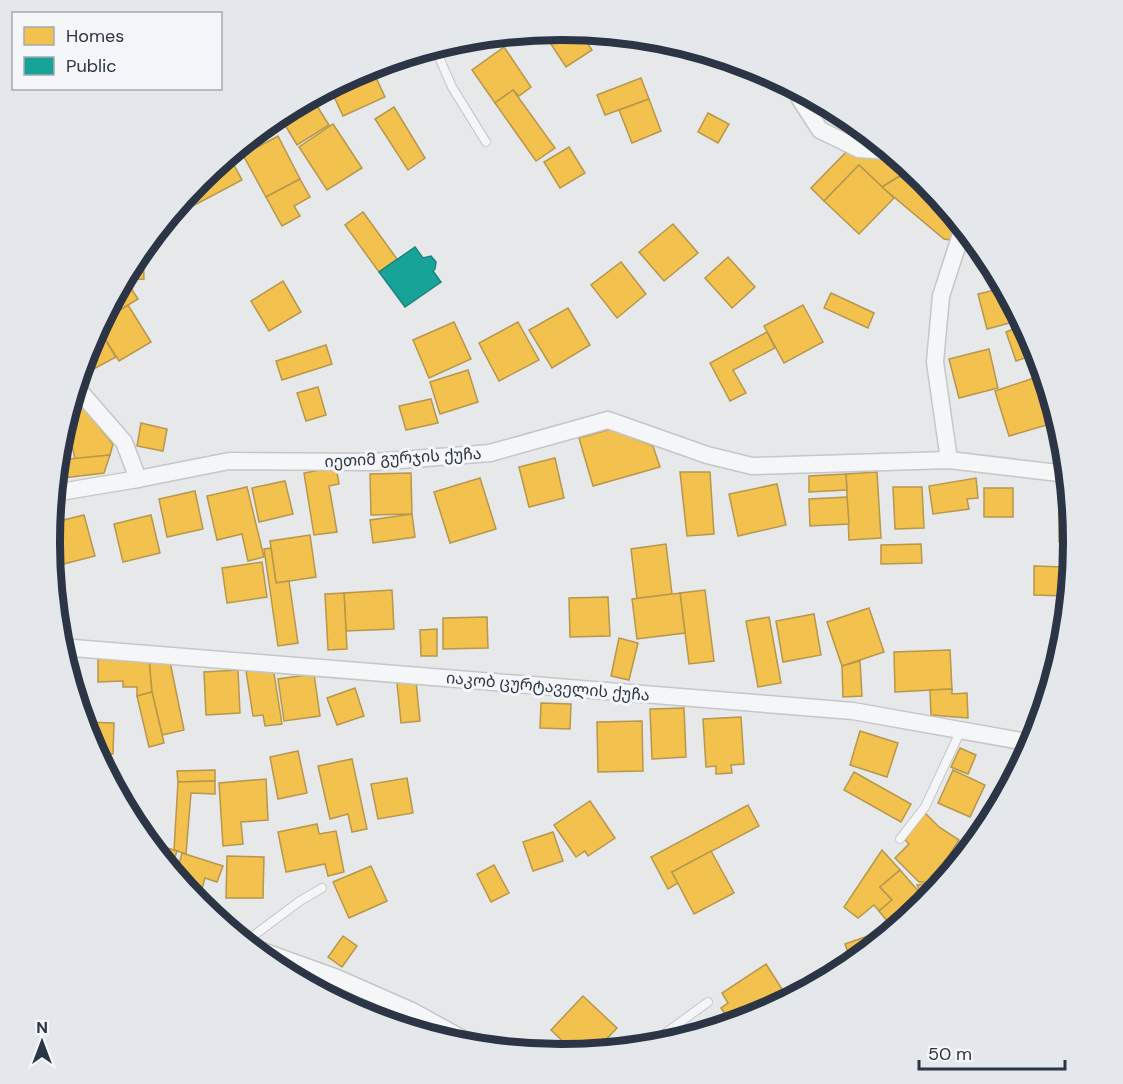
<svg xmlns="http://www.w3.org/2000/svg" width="1123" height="1084" viewBox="0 0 1123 1084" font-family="'DM Sans','Noto Sans Georgian',sans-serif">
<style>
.homes{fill:#f2c14e;stroke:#b6974b;stroke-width:1.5}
.public{fill:#17a398;stroke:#1d827f;stroke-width:1.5}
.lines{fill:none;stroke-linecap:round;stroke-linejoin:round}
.service-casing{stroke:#c4c6c8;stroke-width:10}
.minor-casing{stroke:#c4c6c8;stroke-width:19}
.service{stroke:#f5f6f7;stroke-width:8}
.minor{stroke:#f5f6f7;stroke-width:16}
.labels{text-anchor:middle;stroke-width:6;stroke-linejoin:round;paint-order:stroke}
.street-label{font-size:16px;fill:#2b3545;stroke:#f4f6f9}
.rim{fill:none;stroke:#2b3545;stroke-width:8}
</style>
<rect width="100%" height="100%" fill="#e6e8ea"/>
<!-- homes -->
<g class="homes">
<polygon points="562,30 580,32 592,50 566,67 545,35 550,31"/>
<polygon points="504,47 531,87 519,96 513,90 495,103 472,70"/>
<polygon points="371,67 385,97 343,116 330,88"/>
<polygon points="641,78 649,99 605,115 597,95"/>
<polygon points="513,90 555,148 536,161 495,103"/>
<polygon points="312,98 329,125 297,145 279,115"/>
<polygon points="649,99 661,131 632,143 619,110"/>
<polygon points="394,107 425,158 408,170 375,119"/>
<polygon points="708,113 729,124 718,143 698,132"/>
<polygon points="333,124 362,168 327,190 299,147"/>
<polygon points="278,136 300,179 266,197 243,155"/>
<polygon points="569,147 585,173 560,188 544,162"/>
<polygon points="848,150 901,161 920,177 898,177 882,187 859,165 824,201 811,188"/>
<polygon points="229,156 242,180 189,208 184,199 200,180"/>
<polygon points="859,165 894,198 859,234 824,201"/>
<polygon points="898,177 920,177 924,180 961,226 956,241 944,239 882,187"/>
<polygon points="300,179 310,197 294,206 300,216 282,226 266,197"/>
<polygon points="363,212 397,259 379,272 345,225"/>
<polygon points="673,224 698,253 664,281 639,252"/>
<polygon points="143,249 144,279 124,280 136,257"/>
<polygon points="728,257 755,287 732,308 705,278"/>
<polygon points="621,262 646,294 617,318 591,285"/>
<polygon points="283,281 301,312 269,331 251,301"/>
<polygon points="129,285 138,299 102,321 118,292"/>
<polygon points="1003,288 1021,320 987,329 978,294"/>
<polygon points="831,293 874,313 868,328 824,308"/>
<polygon points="128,305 151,342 119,361 98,328 102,321"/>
<polygon points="803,305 823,342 784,363 764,326"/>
<polygon points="568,308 590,345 552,368 529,330"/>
<polygon points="454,322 471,359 429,378 413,340"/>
<polygon points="518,322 539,360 499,381 479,343"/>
<polygon points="1023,325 1037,354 1016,361 1006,332"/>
<polygon points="98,328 116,357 88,372 86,356"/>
<polygon points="767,332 775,348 733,370 746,393 730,401 710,363"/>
<polygon points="326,345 332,364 282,380 276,361"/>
<polygon points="989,349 998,388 959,398 949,359"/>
<polygon points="468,370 478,402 440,414 430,382"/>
<polygon points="1043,375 1057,422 1009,436 995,391"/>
<polygon points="318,387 326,415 306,421 297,393"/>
<polygon points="431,399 438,423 406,430 399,406"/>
<polygon points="81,405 113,444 110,455 75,459 66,419 70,406"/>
<polygon points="141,423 167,429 163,451 137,446"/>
<polygon points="611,429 653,446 660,467 593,486 579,438"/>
<polygon points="110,455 104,473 56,479 58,460"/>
<polygon points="555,458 564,498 529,507 519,467"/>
<polygon points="336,467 339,484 329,486 337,532 314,535 304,473"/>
<polygon points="680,472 710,472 714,534 687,536"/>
<polygon points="877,472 881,538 849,540 846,474"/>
<polygon points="411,473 412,514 371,515 370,474"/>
<polygon points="846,474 847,490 809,492 809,476"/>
<polygon points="480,478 496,529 450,543 434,492"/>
<polygon points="976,478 978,498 967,499 969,509 933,514 929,486"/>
<polygon points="285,481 293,514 259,522 252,488"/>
<polygon points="777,484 786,525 738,536 729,494"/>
<polygon points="247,487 264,557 248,561 242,534 217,540 207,496"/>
<polygon points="893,487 922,487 924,528 895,529"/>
<rect x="984" y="488" width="29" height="29"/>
<polygon points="195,491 203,529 167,537 159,499"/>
<polygon points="1059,493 1069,493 1073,542 1059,542"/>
<polygon points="847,497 849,524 810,526 809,499"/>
<polygon points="412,514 415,537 373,543 370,520"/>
<polygon points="84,515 95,556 52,567 50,542 51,523"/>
<polygon points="151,515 160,553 123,562 114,524"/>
<polygon points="310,535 316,577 276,583 270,541"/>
<polygon points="666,544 672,594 637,599 631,549"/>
<polygon points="921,544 922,563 881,564 881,545"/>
<polygon points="271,548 276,583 289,581 298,643 278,646 264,549"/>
<polygon points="262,562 267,597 227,603 222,568"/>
<polygon points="1034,566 1065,567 1065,596 1034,595"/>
<polygon points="392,590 394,629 346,631 344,593"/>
<polygon points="705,590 714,661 689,664 680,593"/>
<polygon points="344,593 347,649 328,650 325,594"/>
<polygon points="680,593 685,633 637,639 632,599"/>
<polygon points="608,597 610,636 570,637 569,598"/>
<polygon points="869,608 884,652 842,666 827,622"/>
<polygon points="814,614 821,655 783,662 776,621"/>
<polygon points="487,617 488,648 443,649 443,618"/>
<polygon points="769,617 781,683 758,687 746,621"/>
<polygon points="437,629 437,656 421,656 420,630"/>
<polygon points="619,638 638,643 629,680 611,676"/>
<polygon points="950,650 952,689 895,692 894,652"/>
<polygon points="63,655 76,655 75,694"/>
<polygon points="98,657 149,657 152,692 137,696 137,687 123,687 123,681 98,682"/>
<polygon points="149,657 169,657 184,730 162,735 152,692"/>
<polygon points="1049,658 1058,660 1045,704 1039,702"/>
<polygon points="860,661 862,696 843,697 842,666"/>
<polygon points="273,667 282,724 265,726 263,715 253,716 246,671"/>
<polygon points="238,670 240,713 206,715 204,672"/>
<polygon points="314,674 320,716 284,721 278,679"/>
<polygon points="416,681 420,721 401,723 397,683"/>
<polygon points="355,688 364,716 337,725 327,698"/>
<polygon points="952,689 952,694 967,693 968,718 931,715 930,690"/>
<polygon points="152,692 164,743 149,747 137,696"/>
<polygon points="541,703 571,704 570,729 540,728"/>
<polygon points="684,708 686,757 652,759 650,709"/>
<polygon points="741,717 744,764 731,765 732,773 716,774 716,766 706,767 703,719"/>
<polygon points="642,721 643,771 598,772 597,722"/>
<polygon points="84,722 114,723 113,754 104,753 104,766 88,738"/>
<polygon points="860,731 898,743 887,777 850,765"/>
<polygon points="960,748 976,755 968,774 951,767"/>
<polygon points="298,751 307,793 278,799 270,757"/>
<polygon points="352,759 367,829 352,832 348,814 330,819 318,766"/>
<polygon points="215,770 215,781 178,782 177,771"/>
<polygon points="953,770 985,785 970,817 938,803"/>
<polygon points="854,772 911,804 901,822 844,790"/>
<polygon points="407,778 413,813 378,819 371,784"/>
<polygon points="266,779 268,820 241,822 243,844 223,846 219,783"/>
<polygon points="215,781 215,794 191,793 186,854 174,850 178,782"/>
<polygon points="590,801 615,838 588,856 585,851 576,857 554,825"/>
<polygon points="748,805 759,826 672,872 678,883 668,889 651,857"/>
<polygon points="924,812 939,827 959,840 932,882 919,882 895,858 909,844 905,840"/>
<polygon points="317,824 319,834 336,831 344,872 328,876 325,864 286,872 278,832"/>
<polygon points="553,832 563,861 533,871 523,842"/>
<polygon points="149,842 177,851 173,863 170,861 168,866"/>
<polygon points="882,850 900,870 880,887 892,900 879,911 874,905 858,918 844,907"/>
<polygon points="711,851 734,893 694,914 672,872"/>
<polygon points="182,853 223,866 217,882 205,878 199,899 214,904 211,914 199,904 176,875"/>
<polygon points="227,856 264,857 263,898 226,898"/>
<polygon points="494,865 509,893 491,902 477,874"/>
<polygon points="371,866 387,901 349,918 333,882"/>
<polygon points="900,870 926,900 892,927 879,911 892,900 880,887"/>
<polygon points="942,881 926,901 917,885"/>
<polygon points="885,930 886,935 852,963 845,944"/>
<polygon points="343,936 357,946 342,967 328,957"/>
<polygon points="766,964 784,992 741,1020 731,1023 721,1008 728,1003 722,993"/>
<polygon points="332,992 355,1002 353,1008 330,996"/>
<polygon points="583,996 617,1028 595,1051 575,1053 551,1030"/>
</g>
<!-- public -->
<polygon class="public" points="415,247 423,258 431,256 436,262 435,269 433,271 441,282 405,307 379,272"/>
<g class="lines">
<!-- service casing -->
<g class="service-casing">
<g id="service">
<polyline points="435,48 452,87 486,142"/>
<polyline points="1011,781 1023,741"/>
<polyline points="900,839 925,807 961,730"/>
<polyline points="245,942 300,901 322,888"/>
<polyline points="649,1045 708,1002"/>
</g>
</g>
<!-- minor casing -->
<g class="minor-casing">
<g id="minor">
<polyline points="799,91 800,99 820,130 859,149 888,151"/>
<polyline points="76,387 124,442 138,479"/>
<polyline points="949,460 935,362 941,296 963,228"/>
<polyline points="54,493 138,479 229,461 374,462 490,453 608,420 707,455 752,466 949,460 1067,474"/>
<polyline points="61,647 853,711 1032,743"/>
<polyline points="251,947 337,978 412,1011 474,1045"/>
</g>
</g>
<!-- service -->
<use href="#service" class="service"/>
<!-- minor -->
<use href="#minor" class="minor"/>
</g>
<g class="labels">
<!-- street labels -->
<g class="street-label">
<text transform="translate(403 457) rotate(-3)" y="6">იეთიმ გურჯის ქუჩა</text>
<text transform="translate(548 686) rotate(5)" y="6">იაკობ ცურტაველის ქუჩა</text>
</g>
</g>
<!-- crop -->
<path d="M0 0H1123V1084H0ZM561 40H562A501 501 0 0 1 1063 541V543A501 501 0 0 1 562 1044H561A501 501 0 0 1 60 543V541A501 501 0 0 1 561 40Z" fill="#e4e7eb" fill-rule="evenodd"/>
<path class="rim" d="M561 40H562A501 501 0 0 1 1063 541V543A501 501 0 0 1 562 1044H561A501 501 0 0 1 60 543V541A501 501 0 0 1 561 40Z"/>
<!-- legend -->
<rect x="12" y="12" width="210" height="78" fill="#f4f6f9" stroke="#a4a9b1" stroke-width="1.5"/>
<rect x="24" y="27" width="30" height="18" fill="#f2c14e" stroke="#a4a9b1" stroke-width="1.5"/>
<text x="66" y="42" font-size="18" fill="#2b3545">Homes</text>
<rect x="24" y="57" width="30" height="18" fill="#17a398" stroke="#a4a9b1" stroke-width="1.5"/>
<text x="66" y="72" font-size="18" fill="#2b3545">Public</text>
<!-- north arrow -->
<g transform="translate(42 1042)" stroke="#f4f6f9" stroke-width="4.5" paint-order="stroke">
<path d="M0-4.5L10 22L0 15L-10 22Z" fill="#2b3545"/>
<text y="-9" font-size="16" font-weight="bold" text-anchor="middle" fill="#2b3545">N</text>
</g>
<!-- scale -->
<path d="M919 1060v9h146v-9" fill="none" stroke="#2b3545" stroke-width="3"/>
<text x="928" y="1060" font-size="18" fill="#2b3545" stroke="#f4f6f9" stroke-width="4.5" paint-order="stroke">50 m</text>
</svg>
